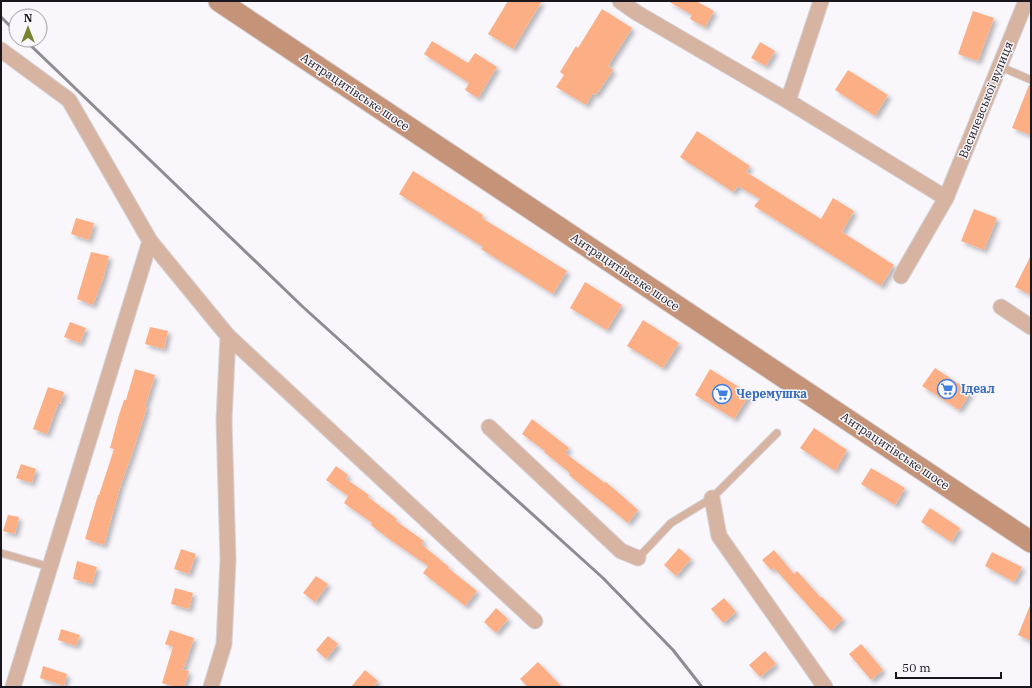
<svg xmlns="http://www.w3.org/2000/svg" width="1032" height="688" viewBox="0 0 1032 688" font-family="'IBM Plex Serif',serif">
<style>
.building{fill:#fcae85;filter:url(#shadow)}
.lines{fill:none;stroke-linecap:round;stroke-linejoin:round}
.lane-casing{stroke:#d5d3d8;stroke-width:9}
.street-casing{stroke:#d5d3d8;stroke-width:17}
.secondary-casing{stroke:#d5d3d8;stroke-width:23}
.lane{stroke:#d7b4a2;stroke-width:7}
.street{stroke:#d7b4a2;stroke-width:15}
.secondary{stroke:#c59377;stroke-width:21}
.rail{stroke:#8e8c92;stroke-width:3}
.labels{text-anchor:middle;stroke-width:3;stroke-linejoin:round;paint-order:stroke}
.street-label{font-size:12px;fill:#19161e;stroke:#f9f7fc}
.shop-label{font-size:12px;font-weight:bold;fill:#366cbe;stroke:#f9f7fc;text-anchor:start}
</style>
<defs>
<filter id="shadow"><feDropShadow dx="3.5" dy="3.5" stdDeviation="2" flood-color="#0004"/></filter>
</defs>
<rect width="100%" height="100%" fill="#f9f7fc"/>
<!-- building -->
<g class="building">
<polygon points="508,1 542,1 513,49 488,34"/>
<polygon points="668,1 696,1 714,11 705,27 690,19 692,15"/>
<polygon points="602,9 632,28 608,66 613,70 596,95 593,93 586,105 556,87 564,75 560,72 576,46 578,48"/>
<polygon points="973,11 994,18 978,61 958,54"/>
<polygon points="432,41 468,63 475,53 497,67 478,98 465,90 469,83 424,54"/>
<polygon points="760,42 775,51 766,66 751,58"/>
<polygon points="848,70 888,95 875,116 835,90"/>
<polygon points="1029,85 1031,85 1031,135 1012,128"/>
<polygon points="697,131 750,166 746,172 821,219 833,198 854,211 842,232 894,265 881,286 754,206 760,199 738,186 733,192 680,157"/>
<polygon points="413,171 483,215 482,218 567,271 553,294 481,249 483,247 399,194"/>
<polygon points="974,209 997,218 984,250 961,241"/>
<polygon points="76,218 94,223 89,240 71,234"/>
<polygon points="91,252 109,256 103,279 93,305 77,299"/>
<polygon points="1031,255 1031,295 1015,287"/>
<polygon points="585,282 622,305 607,330 570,308"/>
<polygon points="643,320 679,343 663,368 627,346"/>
<polygon points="70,322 86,328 80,343 64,337"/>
<polygon points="150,327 168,331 164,349 145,344"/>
<polygon points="935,368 971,392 959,410 922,386"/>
<polygon points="135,369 155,375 145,407 147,407 132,454 121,484 104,545 85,539 98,495 99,495 114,449 110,448 119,415 124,400 126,400"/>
<polygon points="710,369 750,394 734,419 695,395"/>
<polygon points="48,387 64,392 60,404 58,404 47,434 33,429"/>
<polygon points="532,419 569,448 565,453 605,483 606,482 638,510 628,523 569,475 570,473 544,452 545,451 522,434"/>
<polygon points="814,428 847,450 835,471 800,448"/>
<polygon points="21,464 36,469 32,483 16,478"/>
<polygon points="336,466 348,475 346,479 369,495 368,497 397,519 396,521 424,541 421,544 449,567 448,568 477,591 465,606 423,573 428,566 389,539 371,525 372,523 344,503 348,496 326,480"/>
<polygon points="871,468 905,488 895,505 861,484"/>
<polygon points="930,508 960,528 951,542 921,522"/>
<polygon points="8,515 19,517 15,534 3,531"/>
<polygon points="679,548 691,559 676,576 664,565"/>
<polygon points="181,549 196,554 189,574 174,569"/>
<polygon points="774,550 794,574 797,571 821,598 822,597 843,619 831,631 774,568 771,570 762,560"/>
<polygon points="992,552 1022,567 1014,582 985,566"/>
<polygon points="77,561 97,567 92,584 73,579"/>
<polygon points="316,576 328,584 315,602 303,593"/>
<polygon points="175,588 193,593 189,609 171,604"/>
<polygon points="724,598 736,612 723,623 711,609"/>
<polygon points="1031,603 1031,641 1018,635"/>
<polygon points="496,608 508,619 496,633 484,622"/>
<polygon points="61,629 80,635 76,646 58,640"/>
<polygon points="170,630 194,638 183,670 189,671 184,687 176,687 162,683 173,647 165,644"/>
<polygon points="328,636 338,644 326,659 316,650"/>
<polygon points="861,644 883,670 871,680 849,654"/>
<polygon points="765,651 776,664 760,677 749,665"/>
<polygon points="538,662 562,687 528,687 520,679"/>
<polygon points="43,666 67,674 64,686 40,678"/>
<polygon points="365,670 378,681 373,687 351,687"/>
</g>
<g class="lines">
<!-- lane casing -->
<g class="lane-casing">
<g id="lane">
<polyline points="999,66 1031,80"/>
<polyline points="1,553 50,567"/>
<polyline points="638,558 671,523 712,498 777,433"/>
</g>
</g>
<!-- street casing -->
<g class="street-casing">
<g id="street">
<polyline points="620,1 637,13 788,101 946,198 901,276"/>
<polyline points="1,50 69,100 150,241 228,336 224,420 228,560 224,644 211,687"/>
<polyline points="788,101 821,1"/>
<polyline points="946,198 1026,1"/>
<polyline points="1001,307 1031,327"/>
<polyline points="228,336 535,621"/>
<polyline points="489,427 621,551 638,558"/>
<polyline points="712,498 719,536 825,687"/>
<polyline points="13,687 150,241"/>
</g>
</g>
<!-- secondary casing -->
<g class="secondary-casing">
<polyline id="secondary" points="219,1 1031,542"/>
</g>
<!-- lane -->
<use href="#lane" class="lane"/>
<!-- street -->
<use href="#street" class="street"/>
<!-- secondary -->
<use href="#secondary" class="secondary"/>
<!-- rail -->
<g class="rail">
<polyline points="1,17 16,32"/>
<polyline points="25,40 303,307 603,578 673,650 702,687"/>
</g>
</g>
<!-- icons -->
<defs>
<g id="supermarket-ring" transform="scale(1)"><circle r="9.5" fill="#f9f7fc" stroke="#3f7fe0" stroke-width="1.5"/><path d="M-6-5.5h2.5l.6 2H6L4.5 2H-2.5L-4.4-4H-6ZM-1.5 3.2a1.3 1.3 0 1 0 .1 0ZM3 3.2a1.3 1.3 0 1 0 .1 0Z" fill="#3f7fe0"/></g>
</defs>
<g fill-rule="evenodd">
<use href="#supermarket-ring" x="947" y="389"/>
<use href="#supermarket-ring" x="722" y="394"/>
</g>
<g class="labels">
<!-- street labels -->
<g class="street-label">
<text transform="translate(355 92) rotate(34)" y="4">Антрацитівське шосе</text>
<text transform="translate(986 100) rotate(-68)" y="4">Василевської вулиця</text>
<text transform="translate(625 272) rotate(34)" y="4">Антрацитівське шосе</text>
<text transform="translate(895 451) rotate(34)" y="4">Антрацитівське шосе</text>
</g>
<!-- shop labels -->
<g class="shop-label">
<text x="961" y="393">Ідеал</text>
<text x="736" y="398">Черемушка</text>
</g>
</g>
<!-- border -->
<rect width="1032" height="688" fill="none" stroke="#19161e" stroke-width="4"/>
<!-- north arrow -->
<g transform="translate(28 28)"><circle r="19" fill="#f9f7fc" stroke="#9f9da3"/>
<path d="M0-3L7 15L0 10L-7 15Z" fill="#788330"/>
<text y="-6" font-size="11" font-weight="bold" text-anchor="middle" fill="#19161e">N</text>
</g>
<!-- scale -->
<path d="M896 672v6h105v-6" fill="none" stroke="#19161e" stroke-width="2"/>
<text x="902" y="672" font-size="12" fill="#19161e" stroke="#f9f7fc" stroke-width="3" paint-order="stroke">50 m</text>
</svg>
